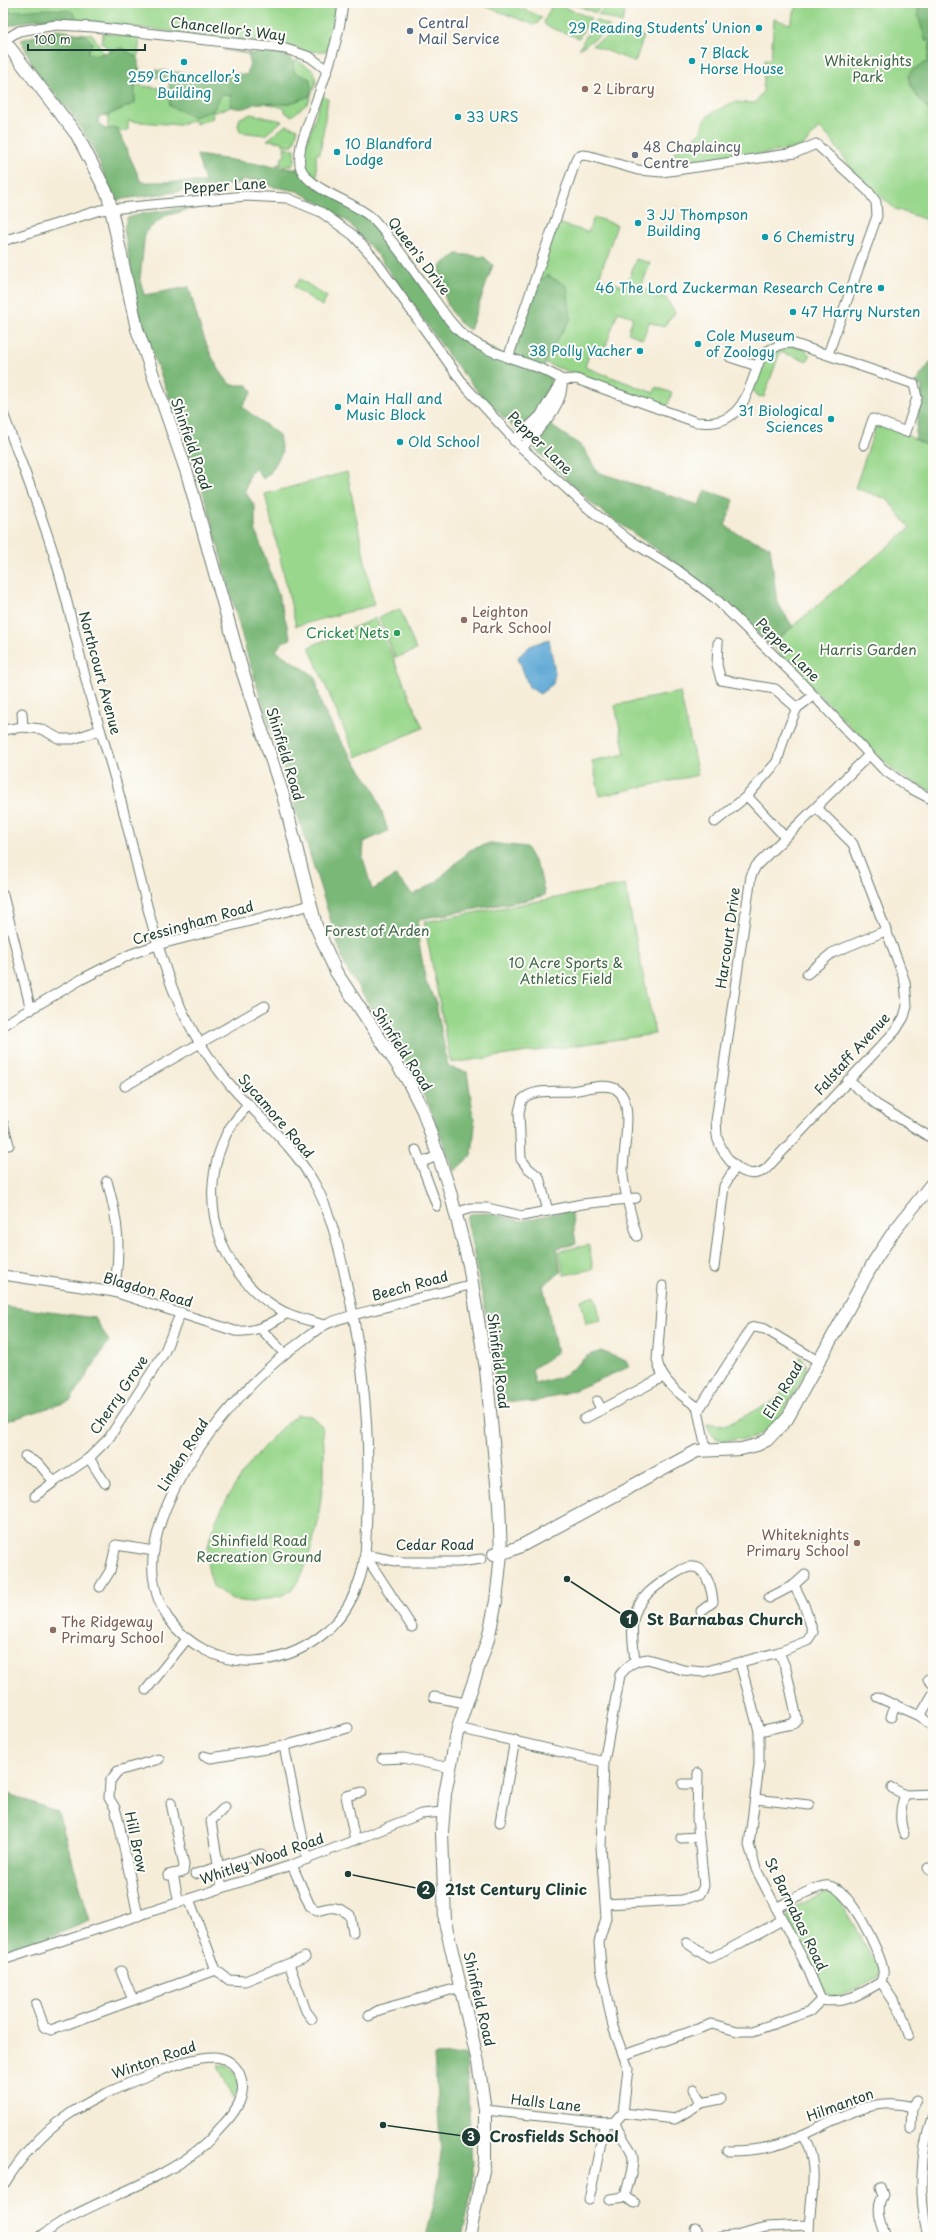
<svg xmlns="http://www.w3.org/2000/svg" width="936" height="2240" viewBox="0 0 936 2240" font-family="'Playpen Sans',sans-serif">
<style>
.green{fill:#99d78c;stroke:#5c8a60}
.forest{fill:#7ab878;stroke:#4c7a56}
.water{fill:#5da7d5;stroke:#3e7284}
.lines{fill:none;stroke-linecap:round;stroke-linejoin:round}
.minor-casing{stroke:#6a7b6e;stroke-width:11}
.major-casing{stroke:#6a7b6e;stroke-width:14}
.minor{stroke:#fff;stroke-width:9}
.major{stroke:#fff;stroke-width:12}
.culture-dot{fill:#0f9aa8;stroke:#fdfcf7;stroke-width:1.5}
.service-dot{fill:#5c6f8a;stroke:#fdfcf7;stroke-width:1.5}
.education-dot{fill:#8d6e63;stroke:#fdfcf7;stroke-width:1.5}
.worship-dot{fill:#6b7280;stroke:#fdfcf7;stroke-width:1.5}
.leisure-dot{fill:#2e9e5b;stroke:#fdfcf7;stroke-width:1.5}
.labels{text-anchor:middle;stroke-width:4;stroke-linejoin:round;paint-order:stroke}
.service-label{font-size:14px;fill:#4e5e75;stroke:#fdfcf7;text-anchor:start}
.culture-label{font-size:14px;fill:#0d838f;stroke:#fdfcf7;text-anchor:start}
.street-label{font-size:14px;fill:#1f3d34;stroke:#fdfcf7}
.park-label{font-size:14px;fill:#3e644a;stroke:#fdfcf7}
.education-label{font-size:14px;fill:#785e54;stroke:#fdfcf7;text-anchor:start}
.worship-label{font-size:14px;fill:#5b616d;stroke:#fdfcf7;text-anchor:start}
.leisure-label{font-size:14px;fill:#27864d;stroke:#fdfcf7;text-anchor:end}
.leader{fill:none;stroke:#1f3d34;stroke-width:1.5}
.callout-dot{fill:#1f3d34;stroke:#fdfcf7;stroke-width:1.5}
.mark-label{font-size:12px;text-anchor:middle;font-weight:bold;fill:#fff}
.callout-label{font-size:15px;text-anchor:middle;font-weight:bold;fill:#1f3d34;stroke:#fdfcf7;stroke-width:4;stroke-linejoin:round;paint-order:stroke}
</style>
<rect width="100%" height="100%" fill="#fdfcf7"/>
<filter id="ink" filterUnits="userSpaceOnUse"><feTurbulence type="fractalNoise" baseFrequency=".025" numOctaves="2"/><feDisplacementMap in="SourceGraphic" scale="8" xChannelSelector="R" yChannelSelector="G"/><feConvolveMatrix kernelMatrix="1 2 1 2 8 2 1 2 1" color-interpolation-filters="sRGB"/></filter>
<filter id="wash" filterUnits="userSpaceOnUse"><feTurbulence type="fractalNoise" baseFrequency=".012" numOctaves="4" result="noise"/><feDisplacementMap in="SourceGraphic" scale="16" xChannelSelector="R" yChannelSelector="G"/><feGaussianBlur stdDeviation="0.9" result="paint"/><feColorMatrix in="noise" values="0 0 0 0 0 0 0 0 0 0 0 0 0 0 0 0 0 1.4 0 .05"/><feComposite in="paint" operator="in"/></filter>
<g filter="url(#wash)">
<rect width="100%" height="100%" fill="#f6edd9"/>
<!-- green -->
<g class="green">
<polygon points="3,3 338,3 336,23 328,51 307,52 294,47 78,20 36,19 7,26 3,21"/>
<polygon points="476,3 508,3 542,17 537,24 532,24"/>
<polygon points="553,3 591,18 579,38 546,26 544,22"/>
<polygon points="571,3 603,3 596,13"/>
<polygon points="607,3 627,3 622,23 598,15"/>
<polygon points="798,3 933,3 933,222 895,209 853,171 830,138 819,128 804,145 793,149 674,167 668,164 668,159 671,156 700,133 704,120 711,113 734,102 755,103 763,91 765,59 771,59 774,19 790,24"/>
<polygon points="595,20 608,25 610,29 579,49"/>
<polygon points="621,30 644,36 635,62 592,45"/>
<polygon points="73,33 92,34 104,53 97,55 87,53 92,43 87,36"/>
<polygon points="103,33 140,37 138,58 122,48 109,51 102,42"/>
<polygon points="297,60 314,71 316,82 308,103 292,116 286,113 284,108 265,103 288,104 296,101 292,63"/>
<polygon points="134,85 168,89 170,106 222,94 231,95 231,107 212,113 213,118 196,124 195,120 179,125 128,121 128,130 119,132 117,128 108,129 108,115 134,103"/>
<path d="M323,96L328,99L320,154L316,153L317,182C308,174 304,165 304,152L321,98Z"/>
<polygon points="251,114 282,121 265,135 240,132 238,125 240,118"/>
<polygon points="286,125 298,129 293,145 283,145 283,142 267,140"/>
<polygon points="284,147 295,149 295,161 292,166 276,165 281,163 282,156 285,156"/>
<polygon points="594,217 617,225 599,278 626,287 636,259 650,263 641,288 666,298 675,313 663,327 649,322 643,339 628,333 633,317 618,312 602,356 590,352 585,367 654,393 656,387 672,393 667,407 545,363 548,354 571,318 532,288 554,222 588,232"/>
<polygon points="300,279 327,297 322,306 294,287"/>
<polygon points="791,345 806,350 810,356 808,361 780,352 764,397 758,396 752,389 767,352"/>
<polygon points="877,423 905,434 933,449 933,792 897,774 770,645 910,528 887,499 855,488"/>
<polygon points="347,472 374,605 296,626 265,494"/>
<polygon points="400,609 416,650 395,658 379,617"/>
<polygon points="376,618 423,728 356,757 309,647"/>
<polygon points="680,692 698,775 600,796 592,761 625,754 615,705"/>
<polygon points="625,885 655,1034 451,1063 424,922"/>
<polygon points="589,1245 593,1269 564,1275 559,1251"/>
<polygon points="595,1296 601,1321 586,1324 581,1300"/>
<path d="M800,1356L806,1364L807,1370C794,1392 780,1426 755,1437C748,1440 739,1439 731,1440C716,1441 712,1438 707,1424L727,1425L774,1401L793,1379Z"/>
<path d="M297,1415L311,1416L322,1426L324,1445V1476L317,1527L307,1563L300,1578L292,1589L283,1595L252,1602L232,1600L213,1586C210,1576 207,1567 207,1556C208,1513 263,1439 297,1415Z"/>
<polygon points="829,1891 837,1896 879,1969 878,1977 837,1998 826,1994 787,1919 790,1909"/>
<polygon points="218,2065 228,2065 237,2074 239,2091 233,2099"/>
</g>
<!-- forest -->
<g class="forest">
<path d="M3,3H7L10,12C22,11 62,6 72,12C75,14 76,17 78,20L36,19L7,26L3,21Z"/>
<path d="M918,3H933V121L930,119L929,110C919,101 911,89 908,76L912,70L927,62L931,39L926,41L918,16Z"/>
<path d="M56,29L87,36L92,43L87,53L97,55L122,48L138,58V65L143,76L135,75V103L108,115L99,116L98,122L105,129L117,128L141,182H205L197,155L293,169L301,168L307,177L372,218L460,332L508,357L532,288L547,275L567,286L571,318L548,354L543,369L550,372C554,402 538,413 516,430L478,392L450,357L376,253L347,221L316,201L297,191L269,186L262,181L244,180L236,184L115,200L93,148L74,117L36,72L21,40Z"/>
<path d="M270,48L289,57L293,61L294,72L310,79L311,86L310,96L288,104L255,103C248,109 238,110 230,106L231,95L222,94L213,111L193,117L170,106L169,79L155,77L156,70L221,76L232,73L247,75L250,62L248,54L224,50L257,54L260,51Z"/>
<path d="M210,204L165,216L145,232L140,279L144,295L189,287C198,321 207,359 231,385H248L252,392L242,407L279,435L282,453L270,473L263,479L256,469L250,472L245,491L255,507V529L278,594L291,639L282,642L276,651L315,676L321,704L337,736L374,789L388,831L364,842L363,858L372,890L396,876L413,895L437,881L470,850L490,843L526,847L539,870L545,895L527,900L419,919L417,931L426,983L435,998L448,1067L467,1072L475,1125L472,1155L454,1171L431,1110L415,1078L345,966L247,654L208,508L194,463L159,370L141,328L124,229L127,218L145,213Z"/>
<path d="M457,254L484,257L493,265L470,330C448,318 440,289 440,266Z"/>
<polygon points="933,359 933,449 915,439 922,386 914,384"/>
<polygon points="547,423 583,447 597,472 699,505 705,490 734,500 725,525 734,532 770,547 777,602 793,627 770,645 716,595 666,556 593,505 535,449 535,438"/>
<polygon points="571,1210 576,1244 557,1248 561,1272 543,1285 557,1353 532,1369 535,1384 564,1376 587,1356 601,1351 626,1361 629,1367 575,1390 531,1403 498,1400 491,1339 467,1220 470,1214 489,1213 521,1221"/>
<polygon points="3,1306 95,1318 109,1341 70,1401 7,1421 3,1402"/>
<polygon points="3,1792 58,1812 90,1921 32,1944 3,1950"/>
<polygon points="466,2055 473,2187 462,2237 426,2237 437,2190 441,2153 434,2056"/>
</g>
<!-- water -->
<polygon class="water" points="549,639 555,673 553,684 540,694 529,687 518,657 530,646"/>
</g>
<g filter="url(#ink)">
<g class="lines">
<!-- minor casing -->
<g class="minor-casing">
<g id="minor">
<path d="M343,3C338,52 316,98 301,145C300,152 298,161 301,169C312,192 355,201 373,219C396,243 414,272 434,299C442,310 450,323 460,332C489,358 531,359 562,380"/>
<polyline points="4,40 19,31 56,25 93,27 286,49 310,57 327,70"/>
<polyline points="3,241 100,210 246,196 287,198 321,212 353,235 373,257 465,386 522,448 589,509 629,540 676,569 716,599 798,679 883,769 908,787 933,800"/>
<polyline points="730,357 757,366"/>
<polyline points="508,358 577,157 583,155 590,156 638,170 662,172 795,153 816,144 868,191 876,202 877,216 828,354"/>
<path d="M562,380L576,379L696,422C702,422 709,423 715,422C748,417 751,377 763,353L782,344L792,343L914,384L917,398L906,432L873,419L864,445"/>
<path d="M3,413C20,460 39,507 54,555C68,600 77,646 89,692C97,721 107,750 115,779C133,843 145,910 167,973C182,1018 206,1058 238,1094C265,1122 297,1151 316,1186C330,1212 338,1243 344,1272C363,1352 371,1429 367,1511C366,1534 367,1559 359,1581C344,1628 302,1658 254,1661C220,1663 187,1645 168,1618C155,1599 150,1573 154,1550C165,1476 242,1383 302,1341C310,1335 318,1328 327,1324C345,1316 366,1312 385,1307C414,1299 443,1292 473,1284"/>
<polyline points="514,441 540,416 562,380"/>
<path d="M522,448C538,429 565,406 562,380"/>
<polyline points="718,643 717,665 721,680 775,689 797,708"/>
<polyline points="22,713 23,727"/>
<polyline points="3,730 23,727 41,729 60,739 73,739 100,730"/>
<path d="M816,807L853,844L897,959L905,982L907,1006L904,1017L896,1030L766,1169C746,1184 725,1160 718,1140C716,1135 717,1127 716,1121L751,876L756,866L869,755"/>
<polyline points="715,822 747,796"/>
<polyline points="785,837 747,796 777,762 784,738 797,708 813,696"/>
<polyline points="3,895 31,1010"/>
<polyline points="807,974 832,953 885,931"/>
<polyline points="3,1025 82,979 131,954 157,945 311,905"/>
<polyline points="848,1080 876,1104 933,1139"/>
<polyline points="125,1086 265,1006"/>
<path d="M249,1104C239,1116 228,1127 223,1142C196,1207 223,1281 286,1313C298,1318 312,1321 324,1325"/>
<polyline points="3,1123 9,1145 3,1145"/>
<polyline points="416,1150 421,1163 439,1155"/>
<polyline points="421,1163 437,1206"/>
<path d="M107,1181C119,1223 121,1249 114,1292"/>
<path d="M548,1211L539,1177L528,1168L521,1159L519,1112L522,1100C533,1088 555,1092 571,1091C583,1090 605,1082 616,1089C637,1102 621,1155 623,1177C626,1197 631,1216 637,1236"/>
<polyline points="455,1213 471,1208 487,1208 522,1216 582,1204 636,1198"/>
<polyline points="714,1268 724,1186 736,1166"/>
<path d="M3,1275L114,1292L235,1331C254,1333 271,1325 287,1313"/>
<path d="M663,1286L657,1360C661,1382 682,1396 699,1408"/>
<polyline points="260,1328 284,1353"/>
<polyline points="597,1401 602,1410"/>
<polyline points="584,1419 663,1377"/>
<polyline points="706,1449 698,1411 751,1328 755,1327 765,1329 818,1361"/>
<polyline points="25,1456 40,1465 54,1482 89,1458 109,1438 164,1353 181,1312"/>
<polyline points="89,1458 105,1483"/>
<polyline points="35,1496 54,1482"/>
<polyline points="365,1555 401,1562 459,1562 481,1559"/>
<polyline points="365,1555 412,1627"/>
<polyline points="794,1585 805,1575"/>
<polyline points="100,1587 110,1571 116,1545 154,1551"/>
<polyline points="769,1598 794,1585 804,1605 813,1632 807,1641 779,1652"/>
<path d="M635,1661C634,1649 631,1634 633,1621C637,1598 655,1586 673,1575C679,1571 686,1566 693,1567C707,1568 712,1591 713,1602L701,1611"/>
<polyline points="740,1663 759,1731 759,1765 749,1845 756,1869 808,1969 821,2000"/>
<polyline points="928,1679 933,1684"/>
<polyline points="146,1690 187,1639"/>
<polyline points="434,1697 465,1703"/>
<polyline points="877,1697 920,1716 933,1727"/>
<polyline points="920,1716 933,1694"/>
<polyline points="891,1717 895,1704"/>
<polyline points="458,1728 604,1762"/>
<polyline points="284,1746 348,1728"/>
<polyline points="204,1756 211,1758 284,1746 307,1859"/>
<polyline points="382,1759 404,1758 450,1768"/>
<polyline points="683,1784 697,1784"/>
<polyline points="892,1788 905,1795 933,1794"/>
<polyline points="755,1799 809,1805"/>
<polyline points="171,1803 184,1865 183,1872 173,1874"/>
<polyline points="500,1822 515,1740"/>
<path d="M904,1834C899,1822 900,1807 905,1795"/>
<polyline points="681,1838 698,1837"/>
<polyline points="355,1840 346,1796 362,1792"/>
<path d="M292,1865L310,1906L317,1911C331,1906 337,1906 350,1915L353,1932"/>
<polyline points="928,1868 933,1871"/>
<polyline points="195,1874 261,1854"/>
<polyline points="168,1875 173,1874 179,1903"/>
<polyline points="222,1888 211,1821 225,1807"/>
<polyline points="189,1899 216,1970 229,1980 245,1981 305,1957"/>
<polyline points="606,1904 682,1900 700,1894 704,1886 697,1818 698,1773"/>
<path d="M776,1908C788,1902 817,1884 830,1886C849,1888 880,1951 883,1970C884,1974 882,1978 881,1982C861,1994 845,2004 821,2000"/>
<polyline points="138,1916 119,1823 115,1808 109,1798 110,1781 118,1771 159,1759"/>
<polyline points="687,1943 709,1958 726,1951 782,1920"/>
<polyline points="3,1960 292,1865 421,1814 443,1812"/>
<polyline points="289,1964 306,2011 312,2019"/>
<polyline points="121,1971 133,2000"/>
<polyline points="881,1982 901,2012 909,2035"/>
<polyline points="36,2004 44,2027 51,2030 216,1970"/>
<polyline points="369,2016 379,2010 461,1987"/>
<polyline points="624,2055 712,2024 737,2031 753,2031 810,2011 821,2000"/>
<polyline points="694,2089 701,2103"/>
<polyline points="485,2110 605,2123 615,2122"/>
<polyline points="623,2113 675,2119 701,2103 721,2099"/>
<path d="M615,2122L623,2113L628,2068L613,2027L601,1968L599,1942L606,1918L601,1847L604,1762L620,1675C628,1665 635,1660 648,1659L683,1670L703,1672L779,1652L786,1669L797,1719L792,1724L759,1731"/>
<path d="M615,2122C618,2134 627,2142 632,2153C636,2165 627,2185 625,2197L635,2203"/>
<polyline points="911,2128 912,2107 916,2100"/>
<path d="M802,2135C823,2166 808,2202 809,2237"/>
<path d="M728,2151C742,2151 756,2150 770,2147C816,2136 864,2091 912,2107"/>
<path d="M3,2186C42,2122 82,2102 149,2075C170,2067 192,2057 215,2057C227,2058 236,2065 240,2075C248,2094 236,2111 224,2124C217,2131 211,2139 203,2146C167,2178 108,2196 65,2220C56,2225 48,2231 40,2237"/>
<path d="M880,2187L883,2195C875,2210 881,2223 886,2237"/>
<polyline points="610,2199 625,2197"/>
<polyline points="589,2200 605,2123"/>
<polyline points="695,2229 700,2237"/>
<polyline points="3,2235 5,2237"/>
<polyline points="720,2237 732,2236 766,2227 808,2225"/>
<path d="M928,2237C919,2199 919,2153 933,2116"/>
</g>
</g>
<!-- major casing -->
<g class="major-casing">
<g id="major">
<polyline points="3,39 77,135 108,195 137,329 187,473 242,670 283,795 316,926 336,972 408,1081 423,1111 449,1188 469,1265 486,1369 499,1504 501,1554 496,1601 488,1639 458,1728 445,1794 442,1832 445,1922 478,2062 485,2110 485,2161 469,2237"/>
<polyline points="494,1554 509,1551 521,1546 697,1451 741,1449 757,1445 767,1440 787,1419 875,1260 892,1234 933,1182"/>
</g>
</g>
<!-- minor -->
<use href="#minor" class="minor"/>
<!-- major -->
<use href="#major" class="major"/>
</g>
</g>
<!-- markers -->
<g class="culture-dot">
<circle cx="759" cy="28" r="4"/>
<circle cx="692" cy="61" r="4"/>
<circle cx="184" cy="62" r="4"/>
<circle cx="458" cy="117" r="4"/>
<circle cx="337" cy="152" r="4"/>
<circle cx="638" cy="223" r="4"/>
<circle cx="765" cy="237" r="4"/>
<circle cx="881" cy="288" r="4"/>
<circle cx="793" cy="312" r="4"/>
<circle cx="698" cy="344" r="4"/>
<circle cx="640" cy="351" r="4"/>
<circle cx="338" cy="407" r="4"/>
<circle cx="831" cy="419" r="4"/>
<circle cx="400" cy="442" r="4"/>
</g>
<circle class="service-dot" cx="410" cy="31" r="4"/>
<g class="education-dot">
<circle cx="585" cy="89" r="4"/>
<circle cx="464" cy="620" r="4"/>
<circle cx="857" cy="1543" r="4"/>
<circle cx="53" cy="1630" r="4"/>
</g>
<circle class="worship-dot" cx="635" cy="155" r="4"/>
<circle class="leisure-dot" cx="397" cy="633" r="4"/>
<g class="labels">
<!-- service labels -->
<g class="service-label">
<text x="418" y="28">Central<tspan x="418" dy="16">Mail Service</tspan></text>
</g>
<!-- culture labels -->
<g class="culture-label">
<text x="751" y="33" text-anchor="end">29 Reading Students’ Union</text>
<text x="700" y="58">7 Black<tspan x="700" dy="16">Horse House</tspan></text>
<text x="184" y="82" text-anchor="middle">259 Chancellor’s<tspan x="184" dy="16">Building</tspan></text>
<text x="466" y="122">33 URS</text>
<text x="345" y="149">10 Blandford<tspan x="345" dy="16">Lodge</tspan></text>
<text x="646" y="220">3 JJ Thompson<tspan x="646" dy="16">Building</tspan></text>
<text x="773" y="242">6 Chemistry</text>
<text x="873" y="293" text-anchor="end">46 The Lord Zuckerman Research Centre</text>
<text x="801" y="317">47 Harry Nursten</text>
<text x="706" y="341">Cole Museum<tspan x="706" dy="16">of Zoology</tspan></text>
<text x="632" y="356" text-anchor="end">38 Polly Vacher</text>
<text x="346" y="404">Main Hall and<tspan x="346" dy="16">Music Block</tspan></text>
<text x="823" y="416" text-anchor="end">31 Biological<tspan x="823" dy="16">Sciences</tspan></text>
<text x="408" y="447">Old School</text>
</g>
<!-- street labels -->
<g class="street-label">
<text transform="translate(228 29) rotate(7)" y="5">Chancellor's Way</text>
<text transform="translate(225 186) rotate(-4)" y="5">Pepper Lane</text>
<text transform="translate(419 256) rotate(53)" y="5">Queen's Drive</text>
<text transform="translate(540 443) rotate(44)" y="5">Pepper Lane</text>
<text transform="translate(191 444) rotate(71)" y="5">Shinfield Road</text>
<text transform="translate(788 650) rotate(45)" y="5">Pepper Lane</text>
<text transform="translate(100 673) rotate(75)" y="5">Northcourt Avenue</text>
<text transform="translate(285 754) rotate(73)" y="5">Shinfield Road</text>
<text transform="translate(193 923) rotate(-16)" y="5">Cressingham Road</text>
<text transform="translate(728 938) rotate(-82)" y="5">Harcourt Drive</text>
<text transform="translate(402 1049) rotate(57)" y="5">Shinfield Road</text>
<text transform="translate(852 1054) rotate(-48)" y="5">Falstaff Avenue</text>
<text transform="translate(276 1116) rotate(49)" y="5">Sycamore Road</text>
<text transform="translate(410 1286) rotate(-15)" y="5">Beech Road</text>
<text transform="translate(148 1290) rotate(16)" y="5">Blagdon Road</text>
<text transform="translate(498 1361) rotate(83)" y="5">Shinfield Road</text>
<text transform="translate(783 1390) rotate(-59)" y="5">Elm Road</text>
<text transform="translate(119 1395) rotate(-56)" y="5">Cherry Grove</text>
<text transform="translate(183 1455) rotate(-58)" y="5">Linden Road</text>
<text x="435" y="1550">Cedar Road</text>
<text transform="translate(136 1842) rotate(78)" y="5">Hill Brow</text>
<text transform="translate(262 1859) rotate(-19)" y="5">Whitley Wood Road</text>
<text transform="translate(796 1914) rotate(64)" y="5">St Barnabas Road</text>
<text transform="translate(479 1999) rotate(77)" y="5">Shinfield Road</text>
<text transform="translate(154 2060) rotate(-19)" y="5">Winton Road</text>
<text transform="translate(546 2103) rotate(6)" y="5">Halls Lane</text>
<text transform="translate(840 2105) rotate(-20)" y="5">Hilmanton</text>
</g>
<!-- park labels -->
<g class="park-label">
<text x="868" y="66">Whiteknights<tspan x="868" dy="16">Park</tspan></text>
<text x="868" y="655">Harris Garden</text>
<text x="377" y="936">Forest of Arden</text>
<text x="566" y="968">10 Acre Sports &amp;<tspan x="566" dy="16">Athletics Field</tspan></text>
<text x="259" y="1546">Shinfield Road<tspan x="259" dy="16">Recreation Ground</tspan></text>
</g>
<!-- education labels -->
<g class="education-label">
<text x="593" y="94">2 Library</text>
<text x="472" y="617">Leighton<tspan x="472" dy="16">Park School</tspan></text>
<text x="849" y="1540" text-anchor="end">Whiteknights<tspan x="849" dy="16">Primary School</tspan></text>
<text x="61" y="1627">The Ridgeway<tspan x="61" dy="16">Primary School</tspan></text>
</g>
<!-- worship labels -->
<g class="worship-label">
<text x="643" y="152">48 Chaplaincy<tspan x="643" dy="16">Centre</tspan></text>
</g>
<!-- leisure labels -->
<g class="leisure-label">
<text x="389" y="638">Cricket Nets</text>
</g>
</g>
<!-- callouts -->
<path class="leader" d="M567 1579L629 1619M348 1874L426 1890M383 2125L471 2137"/>
<g class="callout-dot">
<circle cx="567" cy="1579" r="4"/>
<circle cx="348" cy="1874" r="4"/>
<circle cx="383" cy="2125" r="4"/>
<circle cx="629" cy="1619" r="10"/>
<circle cx="426" cy="1890" r="10"/>
<circle cx="471" cy="2137" r="10"/>
</g>
<g class="mark-label">
<text x="629" y="1624">1</text>
<text x="426" y="1894">2</text>
<text x="471" y="2141">3</text>
</g>
<g class="callout-label">
<text x="725" y="1625">St Barnabas Church</text>
<text x="516" y="1895">21st Century Clinic</text>
<text x="554" y="2142">Crosfields School</text>
</g>
<!-- margin -->
<rect width="936" height="2240" fill="none" stroke="#fdfcf7" stroke-width="16"/>
<!-- scale -->
<path d="M28 44v6h117v-6" fill="none" stroke="#1f3d34" stroke-width="2"/>
<text x="34" y="44" font-size="12" fill="#1f3d34" stroke="#fdfcf7" stroke-width="3" paint-order="stroke">100 m</text>
</svg>
